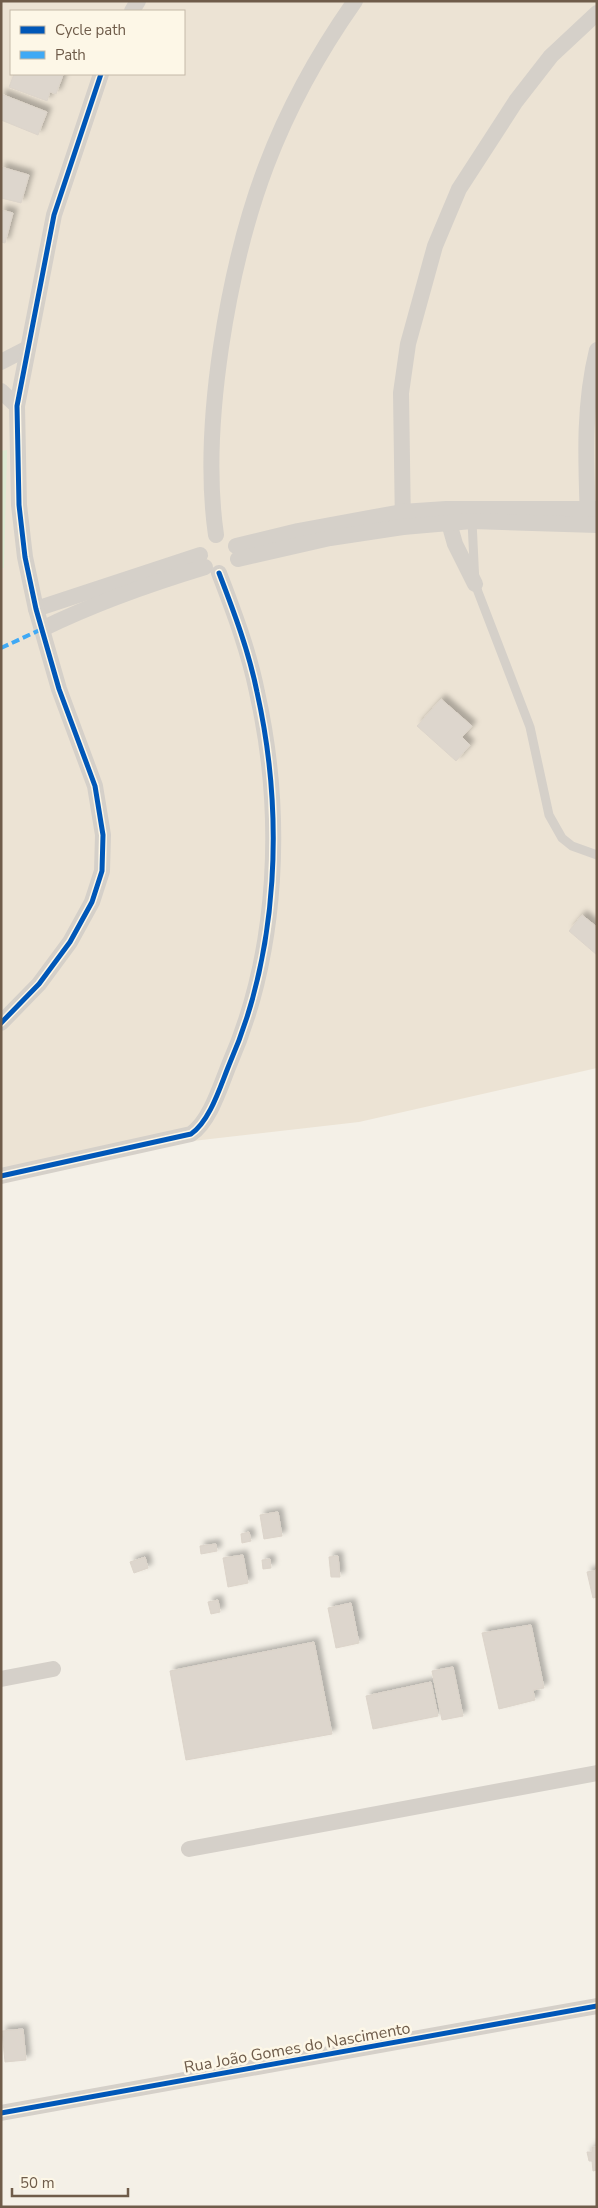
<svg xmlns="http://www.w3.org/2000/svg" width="598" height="2208" viewBox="0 0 598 2208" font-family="'Nunito Sans',sans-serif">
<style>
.residential{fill:#ece3d4;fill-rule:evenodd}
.green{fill:#deead3}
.building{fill:#ddd6cd;stroke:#dcd4ca;filter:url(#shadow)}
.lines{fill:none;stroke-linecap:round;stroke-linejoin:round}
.lane{stroke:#d5d0c9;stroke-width:9}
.street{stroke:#d5d0c9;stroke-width:16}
.quiet{stroke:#3fa9f5;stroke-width:4;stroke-dasharray:8 4;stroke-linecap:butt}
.cycleway-casing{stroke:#fdf7e7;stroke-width:8}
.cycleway{stroke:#0057b8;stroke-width:5}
.labels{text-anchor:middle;stroke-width:5;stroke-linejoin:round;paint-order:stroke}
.street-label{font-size:16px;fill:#6f5c4a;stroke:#fdf7e7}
</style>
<defs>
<filter id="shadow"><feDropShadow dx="4.5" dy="-4.5" stdDeviation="2.5" flood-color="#0004"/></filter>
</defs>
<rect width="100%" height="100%" fill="#f4f0e7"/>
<!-- residential -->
<path class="residential" d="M1,1H597V1068L359,1122L158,1145L1,1180ZM11,11H184V74H11Z"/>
<!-- green -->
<polygon class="green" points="7,450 4,568 1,568 1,451"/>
<!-- building -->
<g class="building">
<polygon points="14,74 60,74 63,75 56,94 50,92 47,101 9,87"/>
<polygon points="1,94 47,112 38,135 1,120"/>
<polygon points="1,167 29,175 21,203 1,198"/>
<polygon points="1,210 13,213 5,243 1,242"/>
<polygon points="441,699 472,726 462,737 470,745 456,761 417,726"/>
<polygon points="582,915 597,927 597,955 569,931"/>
<polygon points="278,1512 282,1536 264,1539 260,1515"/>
<polygon points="249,1532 251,1541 242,1543 241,1534"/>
<polygon points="216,1544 217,1551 201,1554 200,1546"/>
<polygon points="243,1555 248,1583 228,1587 223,1558"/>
<polygon points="338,1556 340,1577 331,1577 329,1557"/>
<polygon points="145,1557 148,1568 134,1573 130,1562"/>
<polygon points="270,1559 271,1568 263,1569 262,1560"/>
<polygon points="597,1570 597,1597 593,1598 587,1572"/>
<polygon points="218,1600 220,1612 211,1614 208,1602"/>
<polygon points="351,1603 359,1643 336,1648 328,1608"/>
<polygon points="531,1625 544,1688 533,1690 535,1700 499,1709 482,1633"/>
<polygon points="314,1642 332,1734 186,1760 170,1671"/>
<polygon points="453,1667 463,1716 442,1720 432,1671"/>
<polygon points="431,1682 438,1716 373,1729 366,1696"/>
<polygon points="23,2029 26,2060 5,2062 2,2031"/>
<polygon points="592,2147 597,2147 597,2170 593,2171 592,2161 589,2161 587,2152 592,2152"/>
</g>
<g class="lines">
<!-- lane -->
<polyline class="lane" points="472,521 475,584 530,727 549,815 562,838 572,846 597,855"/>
<!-- street -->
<g class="street">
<polyline points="132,11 138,1"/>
<polyline points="1,362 28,348"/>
<polyline points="1,391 17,406"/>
<path d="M588,519C586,462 583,407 597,350"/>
<polyline points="449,523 455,544 475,584"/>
<polyline points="403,527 401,393 408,344 435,246 459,189 516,101 551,56 597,13"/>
<path d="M216,535C207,473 212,408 221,347C241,214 277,112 355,1"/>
<polyline points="236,546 298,531 402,512 446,509 597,509"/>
<polyline points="238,559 330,538 403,527 472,521 597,525"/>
<polyline points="36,609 200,555"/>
<path d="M42,629C95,603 149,584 205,567"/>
<polyline points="1,1023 39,984 70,942 92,902 102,871 103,835 95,786 59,689 36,609 25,557 19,505 17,406 54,215 101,74"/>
<path d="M1,1176L191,1134C210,1121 220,1087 229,1065C279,951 284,813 257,692C249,652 234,612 219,573"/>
<polyline points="1,1679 53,1669"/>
<polyline points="189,1849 597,1773"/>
<polyline points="1,2113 597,2006"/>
</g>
<!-- quiet -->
<polyline class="quiet" points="1,648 42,629"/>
<!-- cycleway casing -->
<g class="cycleway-casing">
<g id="cycleway">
<polyline points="1,1023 39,984 70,942 92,902 102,871 103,835 95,786 59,689 36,609 25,557 19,505 17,406 54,215 101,74"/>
<path d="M1,1176L191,1134C210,1121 220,1087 229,1065C279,951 284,813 257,692C249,652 234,612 219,573"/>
<polyline points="1,2113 597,2006"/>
</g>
</g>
<!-- cycleway -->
<use href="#cycleway" class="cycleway"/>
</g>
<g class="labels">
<!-- street labels -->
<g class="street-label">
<text transform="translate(297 2047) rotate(-10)" y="6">Rua João Gomes do Nascimento</text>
</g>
</g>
<!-- border -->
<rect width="598" height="2208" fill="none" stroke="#6f5c4a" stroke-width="5"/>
<!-- legend -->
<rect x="10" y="10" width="175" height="65" fill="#fdf7e7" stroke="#c4b9a8"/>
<rect x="20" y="26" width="25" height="8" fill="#0057b8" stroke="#c4b9a8"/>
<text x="55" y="35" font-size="15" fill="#6f5c4a">Cycle path</text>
<rect x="20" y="51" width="25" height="8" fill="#3fa9f5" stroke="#c4b9a8"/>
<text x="55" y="60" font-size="15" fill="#6f5c4a">Path</text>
<!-- scale -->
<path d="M12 2188v8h116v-8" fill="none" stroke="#6f5c4a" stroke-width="2.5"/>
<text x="20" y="2188" font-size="15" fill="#6f5c4a" stroke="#fdf7e7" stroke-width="4" paint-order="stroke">50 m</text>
</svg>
